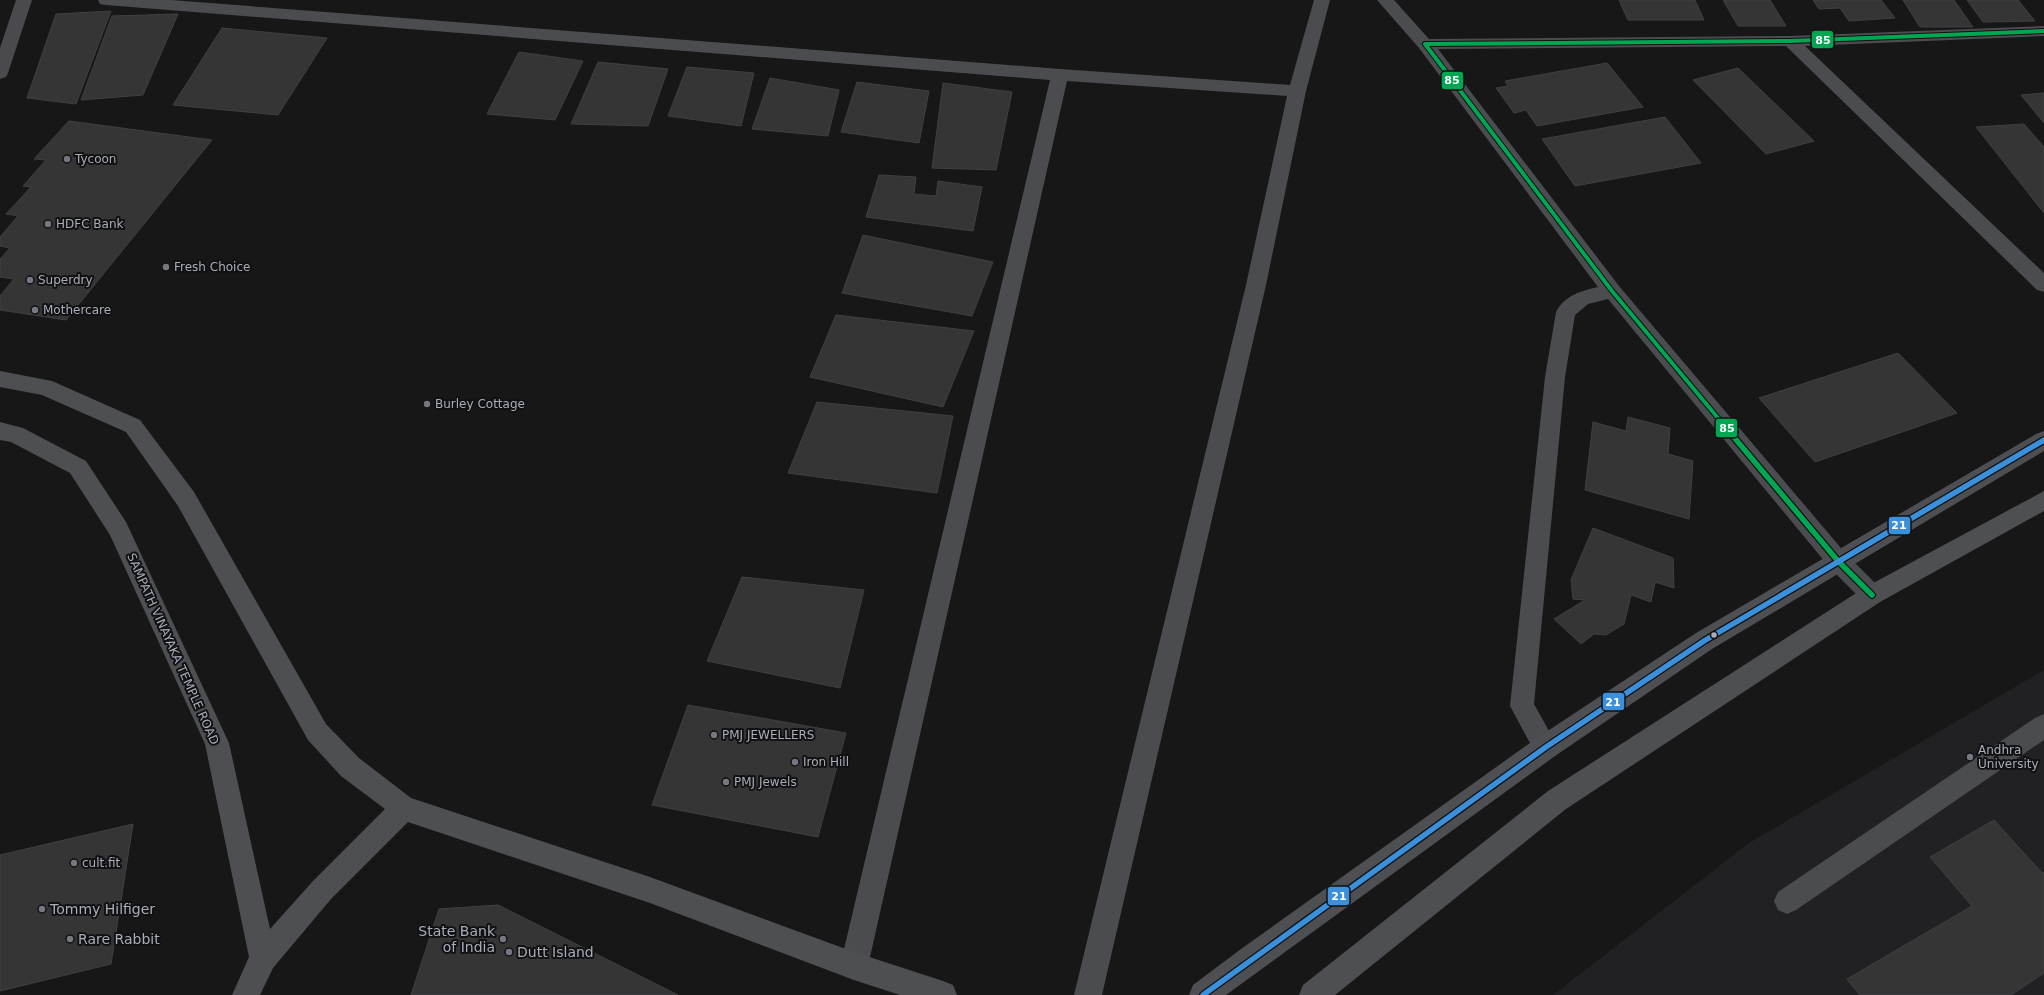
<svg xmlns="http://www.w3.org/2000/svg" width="2044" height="995" viewBox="0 0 2044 995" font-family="'DejaVu Sans',sans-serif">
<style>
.built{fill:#212123}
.building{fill:#353536;stroke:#3f4043}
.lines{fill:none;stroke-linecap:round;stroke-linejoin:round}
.lane{fill:#4b4c50;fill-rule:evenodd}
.street{fill:#4b4c50;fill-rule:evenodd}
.secondary{fill:#4a4a4e;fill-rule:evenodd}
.primary{fill:#4d4f52;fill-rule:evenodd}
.bus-1-far1-casing{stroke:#111113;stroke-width:6}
.bus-1-casing{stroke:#111113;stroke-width:8}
.bus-2-casing{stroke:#111113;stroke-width:8}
.bus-1-far1{stroke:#00a651;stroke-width:4}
.bus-1{stroke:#00a651;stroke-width:5.5}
.bus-2{stroke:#3a90db;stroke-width:5.5}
.poi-dot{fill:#757880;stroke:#111113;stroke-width:1.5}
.bus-dot{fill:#a8adb8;stroke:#111113;stroke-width:1.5}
.labels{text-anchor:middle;stroke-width:4;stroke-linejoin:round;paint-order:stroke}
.poi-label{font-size:12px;fill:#a8adb8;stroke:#111113;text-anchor:start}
.street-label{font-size:12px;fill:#a8adb8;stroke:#111113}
.near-poi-label{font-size:14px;fill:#a8adb8;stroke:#111113;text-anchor:start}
.line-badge{stroke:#111113;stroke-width:1.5}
.badge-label{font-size:11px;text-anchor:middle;font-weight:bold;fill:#fff}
</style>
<rect width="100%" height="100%" fill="#171717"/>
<!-- built -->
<polygon class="built" points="2044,670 2044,995 1553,995 1749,843"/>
<!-- building -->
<g class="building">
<polygon points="1619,0 1695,0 1704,20 1628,20"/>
<polygon points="1723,0 1770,0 1786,26 1738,26"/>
<polygon points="1813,0 1881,0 1895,18 1849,21 1840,8 1819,9"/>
<polygon points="1903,0 1954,0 1973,27 1920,27"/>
<polygon points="1967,0 2018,0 2035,21 1983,22"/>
<polygon points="111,11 76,104 27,98 56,14"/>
<polygon points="178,14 143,95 81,100 112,16"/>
<polygon points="222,28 327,38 278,115 173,105"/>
<polygon points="519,52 583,61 555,120 487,114"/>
<polygon points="598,62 668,69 648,126 571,124"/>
<polygon points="1607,63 1643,107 1537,126 1526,110 1514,113 1496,88 1508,86 1505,81"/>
<polygon points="687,67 754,73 741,126 668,116"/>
<polygon points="1738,68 1814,141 1766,154 1693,80"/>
<polygon points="770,78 839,90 828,136 752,129"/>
<polygon points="857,82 929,91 919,143 841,132"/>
<polygon points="943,83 1012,92 996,170 932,168"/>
<polygon points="2044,93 2044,123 2021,95"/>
<polygon points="1665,117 1701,163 1575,186 1542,139"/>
<polygon points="69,121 212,140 66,320 0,310 0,296 14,279 0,277 0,259 10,248 0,246 0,237 18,216 6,214 31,187 23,186 46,160 34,159"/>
<polygon points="2024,124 2044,147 2044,213 1976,127"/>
<polygon points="879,175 916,177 914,194 936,196 938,181 982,187 973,231 866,217"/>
<polygon points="863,235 993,262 972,316 842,293"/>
<polygon points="836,315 974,331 943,407 810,377"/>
<polygon points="1898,353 1957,413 1815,462 1759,398"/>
<polygon points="817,402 953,416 937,493 788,473"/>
<polygon points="1628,417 1670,428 1668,454 1693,461 1689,519 1585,490 1593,422 1626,431"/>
<polygon points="1593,528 1673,558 1674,588 1655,582 1651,602 1631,595 1624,624 1606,635 1594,634 1581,644 1554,619 1585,600 1573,599 1571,580"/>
<polygon points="742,577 864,590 840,688 707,661"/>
<polygon points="688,705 846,733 818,837 652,805"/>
<polygon points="1994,820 2042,873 2044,872 2044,973 2011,995 1860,995 1847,979 1972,906 1930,857"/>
<polygon points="133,824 111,964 0,991 0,855"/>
<polygon points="498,905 678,995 411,995 439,909"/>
</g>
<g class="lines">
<!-- lane -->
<polygon class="lane" points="2044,714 2044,740 1796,910 1787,914 1778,910 1774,901 1778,892 2035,718"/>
<!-- street -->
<g class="street">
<polygon points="98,0 171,0 1060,69 1290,85 1314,0 1330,0 1306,91 1266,285 1102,995 1074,995 1246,285 1287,96 1067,81 868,966 864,976 854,980 844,976 840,966 1050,80 106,5 100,4"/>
<path d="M1377,0H1394L1429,39L1790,36L2044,26V36L1805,46L2044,273V292L2037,290L1786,46L1438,49L1619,286L1846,554L1880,588L1884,595L1880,602L1872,605L1864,602L1830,568L1608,299L1588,304L1575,315L1565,377L1534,704L1558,747L1555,756L1546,759L1537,756L1510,706L1545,377L1556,312C1565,295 1581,291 1598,287L1419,48Z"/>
</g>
<!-- secondary -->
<polygon class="secondary" points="16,0 32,0 8,73 6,77 0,79 0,48"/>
<!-- primary -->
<g class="primary">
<polygon points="0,371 52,381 140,420 194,492 326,724 359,758 411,798 650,877 854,952 943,981 953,985 957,995 900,995 854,980 650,903 408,822 331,899 273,968 260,995 232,995 249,957 205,744 110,535 70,473 11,442 0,440 0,422 23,428 86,461 126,522 229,743 270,929 313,881 385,809 341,776 308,740 178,506 126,432 42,395 0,387"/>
<polygon points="2044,431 2044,451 1712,649 1555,756 1226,995 1189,995 1193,985 1241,949 1537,738 1696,633 2036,434"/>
<polygon points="2044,491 2044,511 1880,602 1566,809 1335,995 1299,995 1303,985 1548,791 1864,588"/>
</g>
<!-- bus-1-far1 casing -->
<g class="bus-1-far1-casing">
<polyline id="bus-1-far1" points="1728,430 1612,291 1425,44 1790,41 2044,31"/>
</g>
<!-- bus-1 casing -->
<g class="bus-1-casing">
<polyline id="bus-1" points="1727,429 1838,561 1872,595"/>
</g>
<!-- bus-2 casing -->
<g class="bus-2-casing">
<polyline id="bus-2" points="1203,995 1546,747 1704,641 2044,440"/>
</g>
<!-- bus-1-far1 -->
<use href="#bus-1-far1" class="bus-1-far1"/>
<!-- bus-1 -->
<use href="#bus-1" class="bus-1"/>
<!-- bus-2 -->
<use href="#bus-2" class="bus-2"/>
</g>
<!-- markers -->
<g class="poi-dot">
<circle cx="67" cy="159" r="4"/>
<circle cx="48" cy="224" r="4"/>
<circle cx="166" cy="267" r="4"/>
<circle cx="30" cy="280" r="4"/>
<circle cx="35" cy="310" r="4"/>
<circle cx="427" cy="404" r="4"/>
<circle cx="714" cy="735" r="4"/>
<circle cx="1970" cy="757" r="4"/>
<circle cx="795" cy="762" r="4"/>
<circle cx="726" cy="782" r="4"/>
<circle cx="74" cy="863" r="4"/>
<circle cx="42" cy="909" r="4"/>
<circle cx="70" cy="939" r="4"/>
<circle cx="503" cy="939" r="4"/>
<circle cx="509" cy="952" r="4"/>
</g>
<circle class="bus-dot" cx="1714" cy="635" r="3.5"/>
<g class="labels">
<!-- poi labels -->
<g class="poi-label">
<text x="75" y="163">Tycoon</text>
<text x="56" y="228">HDFC Bank</text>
<text x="174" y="271">Fresh Choice</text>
<text x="38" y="284">Superdry</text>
<text x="43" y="314">Mothercare</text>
<text x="435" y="408">Burley Cottage</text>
<text x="722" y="739">PMJ JEWELLERS</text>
<text x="1978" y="754">Andhra<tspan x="1978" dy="14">University</tspan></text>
<text x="803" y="766">Iron Hill</text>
<text x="734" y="786">PMJ Jewels</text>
<text x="82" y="867">cult.fit</text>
</g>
<!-- street labels -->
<g class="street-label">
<text transform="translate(173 649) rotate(66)" y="4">SAMPATH VINAYAKA TEMPLE ROAD</text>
</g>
<!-- near-poi labels -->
<g class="near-poi-label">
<text x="50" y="914">Tommy Hilfiger</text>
<text x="495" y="936" text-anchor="end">State Bank<tspan x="495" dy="16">of India</tspan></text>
<text x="78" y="944">Rare Rabbit</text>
<text x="517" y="957">Dutt Island</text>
</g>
</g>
<g class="line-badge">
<rect x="1811" y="30" width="23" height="19" rx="4" fill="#00a651"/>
<rect x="1441" y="71" width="23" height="19" rx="4" fill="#00a651"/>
<rect x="1715" y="418" width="23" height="20" rx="4" fill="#00a651"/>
<rect x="1888" y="516" width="23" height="19" rx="4" fill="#3a90db"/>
<rect x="1602" y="692" width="23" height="19" rx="4" fill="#3a90db"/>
<rect x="1327" y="886" width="23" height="20" rx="4" fill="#3a90db"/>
</g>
<g class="badge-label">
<text x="1823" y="44">85</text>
<text x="1452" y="84">85</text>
<text x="1727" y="432">85</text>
<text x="1899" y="529">21</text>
<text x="1613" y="706">21</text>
<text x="1339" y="900">21</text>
</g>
</svg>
